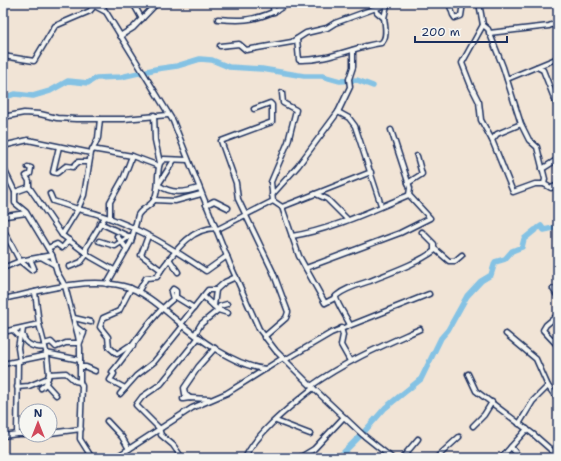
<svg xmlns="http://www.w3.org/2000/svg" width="561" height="461" viewBox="0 0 561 461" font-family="'Shantell Sans',sans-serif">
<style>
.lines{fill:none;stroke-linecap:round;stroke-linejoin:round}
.river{stroke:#84c2e4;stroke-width:5.5}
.minor-casing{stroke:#1b2f5e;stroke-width:7}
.minor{stroke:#f6f6f2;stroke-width:4}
</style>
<rect width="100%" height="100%" fill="#f1e4d6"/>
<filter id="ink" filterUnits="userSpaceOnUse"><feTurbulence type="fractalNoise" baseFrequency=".025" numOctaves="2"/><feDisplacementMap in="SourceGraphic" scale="8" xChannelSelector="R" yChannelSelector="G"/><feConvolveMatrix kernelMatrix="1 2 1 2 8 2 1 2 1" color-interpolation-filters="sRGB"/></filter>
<g filter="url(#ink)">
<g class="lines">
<!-- river -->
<g class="river">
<polyline points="3,98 15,94 33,96 50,91 68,81 88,83 96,78 121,77 156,69 177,66 200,59 212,60 229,67 262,69 304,76 322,76 340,81 357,80 373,86"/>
<polyline points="538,228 541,226 544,230 558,227"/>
<polyline points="364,432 385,408 421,379 441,338 448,330 467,296 481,281 491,275 495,262 505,259 512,251 522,247 524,239 535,230"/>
<polyline points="338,458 360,436"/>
</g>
<!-- minor casing -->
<g class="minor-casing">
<g id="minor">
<polyline points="89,3 106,12 173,121 230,264 259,329 276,351 308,383 363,435 392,458"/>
<polyline points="101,3 105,11"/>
<polyline points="133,3 142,19"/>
<polyline points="272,3 274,12"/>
<polyline points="377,3 379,7 391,3"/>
<polyline points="449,3 453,15 455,18 461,16 463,3"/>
<polyline points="479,3 483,25 488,29 503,67 521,124 529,140 537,147 545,179 544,184 535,184 513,192 492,140 497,134 521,124"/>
<polyline points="556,3 558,15"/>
<polyline points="384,18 387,5"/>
<path d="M218,19C240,21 252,21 273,12C280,10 283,5 290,3"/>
<polyline points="483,25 462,63 471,86 479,102 481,120 492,140"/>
<polyline points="489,33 549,26 558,22"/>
<polyline points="120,36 133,28 157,3"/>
<path d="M297,39L299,60C328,61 353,47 381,43C388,38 385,25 384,18L377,12L376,8L379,7"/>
<polyline points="220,46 239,44 246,50 292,42 306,33 327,28 335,23 376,8"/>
<polyline points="3,56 34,61 55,26 90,11 94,6"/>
<polyline points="537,67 543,70 558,108"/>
<polyline points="507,79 558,58"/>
<polyline points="254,109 270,103 272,105 272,122 221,141 236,183 238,199 273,272 288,312 286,318 264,337"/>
<polyline points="338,112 349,118 355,126 381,205"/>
<polyline points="154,115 155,140 160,163"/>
<polyline points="3,117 24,113 40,114 57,118 76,119 124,119 168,115"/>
<path d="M3,146L28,140L91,153L84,195L78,209C125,219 166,244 206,271L227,256"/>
<polyline points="59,147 53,172 57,173 66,166 73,167 78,162 89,162"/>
<polyline points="92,149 132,156 159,166"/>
<polyline points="92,151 98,138 100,119"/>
<path d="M174,160L158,185C172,194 183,193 199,188"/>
<polyline points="3,167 15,192 15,203 26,212 52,255 20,261 3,229"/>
<polyline points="28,167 31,168 30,174 26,176 29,181 29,187"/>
<polyline points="542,169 558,159"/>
<polyline points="408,183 422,174 417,156"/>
<polyline points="544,184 551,188 558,185"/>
<polyline points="15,192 29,187 62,235 78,209 53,201 50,194"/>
<polyline points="316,194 327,199 347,219"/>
<polyline points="272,195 298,166 338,112 350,87 349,79 353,67 353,50"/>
<polyline points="154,200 175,201 201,194"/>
<path d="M273,201L282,207L292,236C331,230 373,210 409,195L410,188L391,130"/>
<polyline points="206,205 214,201 228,208"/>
<polyline points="282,207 371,172"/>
<polyline points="3,218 6,216 26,213"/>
<polyline points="110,218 110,202 124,177 132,156"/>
<polyline points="100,223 132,238"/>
<polyline points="216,230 273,201 271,182 288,142 296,110 283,103 282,93"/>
<polyline points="62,235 91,257 114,270"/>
<polyline points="117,236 127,249"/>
<path d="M148,236L141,255L161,270C175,252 190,228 216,228"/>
<polyline points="292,236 299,256 325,303 335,298"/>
<polyline points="99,241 115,246 130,236"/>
<polyline points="48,248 57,244 62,248 69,240"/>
<polyline points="435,249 449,261 455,261 462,255"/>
<polyline points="86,253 86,248 105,217"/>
<polyline points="52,255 57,272 65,286 78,336 80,348 80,382 82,386 80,439 92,458"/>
<polyline points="41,257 55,265"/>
<polyline points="169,259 178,272"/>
<polyline points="69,267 81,262 87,254"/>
<polyline points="3,268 20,261 31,270 34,268 30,259"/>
<polyline points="306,268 400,233 430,218 409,195"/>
<path d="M107,284L131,242L138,215C142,208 150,207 154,200C160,189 156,175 160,163L164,159L188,160"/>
<polyline points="131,288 119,311 103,318 100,327 108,337 109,347 117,354 129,346 133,346"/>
<polyline points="553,289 558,297"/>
<polyline points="138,292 146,278 157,277 161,270"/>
<path d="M3,299C42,291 83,277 123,286C142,290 160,306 174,318C197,338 236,367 266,369"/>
<polyline points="214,306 216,290"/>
<polyline points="218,310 220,306 227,304"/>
<polyline points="218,310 228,313"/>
<polyline points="558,315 546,325 543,330 558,346"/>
<polyline points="74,318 91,322"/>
<polyline points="181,324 208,290 216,290 225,282 236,277"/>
<path d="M350,325C347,318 335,301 336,296C345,288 358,285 370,281C392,272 416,264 434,251V244L422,232"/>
<polyline points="76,327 84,333 79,345"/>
<polyline points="341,328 343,335 341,345 350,361"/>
<polyline points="13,330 18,335 22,336 23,328"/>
<polyline points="3,332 39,324 35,292"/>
<polyline points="195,334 201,324 218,310 203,296"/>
<polyline points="506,334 536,359 548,386 558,400"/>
<path d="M23,336C25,345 37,349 45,347"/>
<polyline points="44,344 51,342 56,347 66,343 79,343"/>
<polyline points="46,353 80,360"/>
<polyline points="47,355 49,374 46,384 56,395"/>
<polyline points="285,360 331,333 429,294"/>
<polyline points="18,361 47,355 39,324"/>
<polyline points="20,361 18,348 20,336"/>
<polyline points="3,364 18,361 17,434 3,436"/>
<polyline points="80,367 86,367 95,371"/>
<polyline points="49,374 66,373 75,381 80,382"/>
<polyline points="468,374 476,391 533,434 558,456"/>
<path d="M311,386C348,360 380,347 420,329"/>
<polyline points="17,387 29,386 48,378"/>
<polyline points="41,388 46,384"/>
<path d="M125,388L110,380L114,374L112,372C133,347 148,319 173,299L171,292L173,289L176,291V297L194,308"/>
<polyline points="120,394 136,376 154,362 183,326"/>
<polyline points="190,398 185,394 184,388 199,366 215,348"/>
<polyline points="183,399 190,398 209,399"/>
<polyline points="107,421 122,437 129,449"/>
<polyline points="276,421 310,434"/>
<polyline points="519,424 533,401 548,386"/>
<polyline points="473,426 484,415 492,402"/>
<polyline points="50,433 81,429"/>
<polyline points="17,434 26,434"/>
<polyline points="511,447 520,458"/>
<polyline points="115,458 192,408 227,393 283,358"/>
<polyline points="182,458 173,445 161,435 159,428 136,405 142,397 161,384 199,337"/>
<path d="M245,458C258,431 290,407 313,388"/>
<polyline points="299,458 314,449 344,417"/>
<polyline points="402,458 418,439"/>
<polyline points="436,458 459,437"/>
<polyline points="501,458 527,429"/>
</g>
</g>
<!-- minor -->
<use href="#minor" class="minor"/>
</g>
</g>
<!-- margin -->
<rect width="561" height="461" fill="none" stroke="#f6f6f2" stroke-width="16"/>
<rect x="8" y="8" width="545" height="445" fill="none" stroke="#1b2f5e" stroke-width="1.5" filter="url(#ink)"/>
<!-- north arrow -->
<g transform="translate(38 423)"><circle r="19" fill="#f6f6f2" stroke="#9ea6b7"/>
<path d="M0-3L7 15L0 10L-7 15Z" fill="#d1495b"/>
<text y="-6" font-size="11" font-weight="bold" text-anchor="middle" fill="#1b2f5e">N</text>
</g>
<!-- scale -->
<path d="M415 36v6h92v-6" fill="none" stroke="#1b2f5e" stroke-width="2"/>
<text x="421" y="36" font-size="12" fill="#1b2f5e" stroke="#f6f6f2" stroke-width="3" paint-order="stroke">200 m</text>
</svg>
